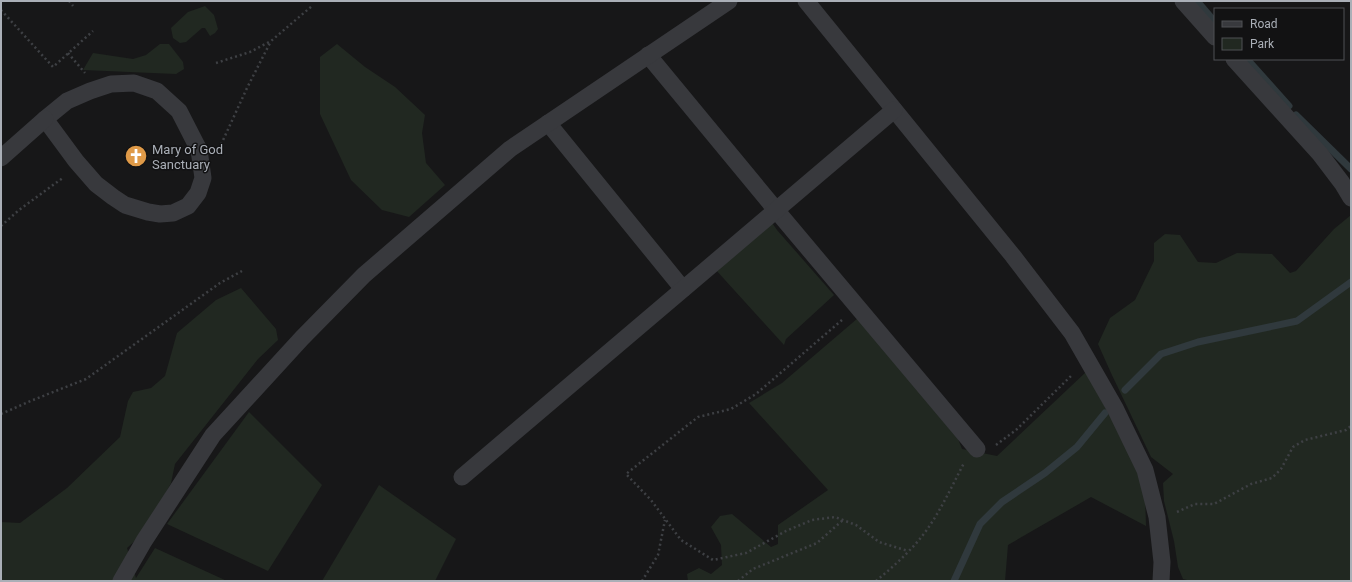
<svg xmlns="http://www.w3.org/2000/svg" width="1352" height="582" viewBox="0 0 1352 582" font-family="Roboto,sans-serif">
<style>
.green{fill:#212821}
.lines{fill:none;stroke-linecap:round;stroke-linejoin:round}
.stream{stroke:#30393d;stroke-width:7}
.path{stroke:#3e4044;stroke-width:2.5;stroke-dasharray:2 3;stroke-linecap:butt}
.street{stroke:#38393d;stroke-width:17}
.labels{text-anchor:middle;stroke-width:3;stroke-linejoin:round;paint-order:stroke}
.poi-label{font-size:13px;fill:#aaafb7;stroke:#121213;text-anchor:start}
</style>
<rect width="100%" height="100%" fill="#171718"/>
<!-- green -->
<g class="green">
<polygon points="205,6 214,15 218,29 215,33 210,36 205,28 202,28 186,42 180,43 173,38 171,28 188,12"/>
<polygon points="160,44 169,44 183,62 184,69 176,74 83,70 93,53 133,59 146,55"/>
<polygon points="337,44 365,67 395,87 425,115 422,133 426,163 445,185 409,217 382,210 351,180 320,114 320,57"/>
<polygon points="1351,215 1351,581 1191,581 1183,579 1178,567 1174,541 1164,501 1163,483 1173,474 1151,457 1111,373 1098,344 1110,318 1135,300 1154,261 1154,243 1165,234 1180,235 1198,262 1216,263 1237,253 1272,254 1290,273 1296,271 1334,229"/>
<polygon points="770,220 777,230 834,295 786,339 784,345 715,269"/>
<polygon points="241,288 276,329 278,340 258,359 175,464 171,483 145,532 127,548 136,578 155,548 227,581 1,581 1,522 20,523 67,488 120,437 128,401 133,392 151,388 165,376 177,333 216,300"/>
<polygon points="858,318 958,439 962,449 997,456 1086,372 1139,469 1145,493 1146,526 1091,497 1008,545 1005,581 688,581 687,574 699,568 711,574 722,565 721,545 711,527 720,516 732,514 771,547 778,544 778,525 828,490 749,403 782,383"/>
<polygon points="249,412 322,485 268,571 167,524"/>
<polygon points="379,485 456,539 435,581 322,581"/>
</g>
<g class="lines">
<!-- stream -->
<g class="stream">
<polyline points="1197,1 1215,22"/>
<polyline points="1247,59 1289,106"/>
<polyline points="1296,115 1351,169"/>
<polyline points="1125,390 1161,354 1198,342 1297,321 1351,282"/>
<polyline points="954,581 980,524 1002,502 1045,473 1077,447 1105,413"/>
</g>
<!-- path -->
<g class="path">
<polyline points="69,1 73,6"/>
<polyline points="1,10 53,67 93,31"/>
<polyline points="68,53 85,73"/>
<polyline points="216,63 250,52 271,41 312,6"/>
<polyline points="219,149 247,88 271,41"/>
<polyline points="1,226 19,210 64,177"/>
<polyline points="842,320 756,394 731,409 698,417 626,474 651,500 681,540 713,560 746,553 786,531 812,520 835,517 856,525 879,542 908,551"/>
<polyline points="1,414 33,400 86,379 220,283 242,271"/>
<polyline points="996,445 1016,430 1073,374"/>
<polyline points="1177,512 1195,504 1214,504 1251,484 1272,478 1281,469 1293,447 1305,440 1346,430 1351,426"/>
<polyline points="642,581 658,555 665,520"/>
<polyline points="738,581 753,569 817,543 843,520"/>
<path d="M876,581C894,566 912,550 926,531C941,510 952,486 964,463"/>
</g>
<!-- street -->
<g class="street">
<polyline points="806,1 1013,256 1072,333 1115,408 1145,470 1157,517 1162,562 1161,581"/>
<polyline points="1183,1 1215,37"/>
<polyline points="648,55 776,210 977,449"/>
<polyline points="1234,59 1320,154 1342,183 1351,198"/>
<polygon points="134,83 157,91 179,111 199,150 203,178 198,193 188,206 173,213 160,214 148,212 125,205 113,197 96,184 76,161 45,119 67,101 90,91 111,84"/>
<polyline points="548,123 683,289"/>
<polyline points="1,158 45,119"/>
<polyline points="462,477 894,110"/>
<polyline points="121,581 144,541 213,435 302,338 364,275 510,149 612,80 729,1"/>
</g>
</g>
<!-- icons -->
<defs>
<g id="church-disc" transform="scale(1.15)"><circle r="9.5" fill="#df9a48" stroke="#121213"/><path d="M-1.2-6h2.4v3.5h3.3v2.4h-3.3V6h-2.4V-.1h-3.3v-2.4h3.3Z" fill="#fff"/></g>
</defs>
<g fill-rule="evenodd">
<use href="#church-disc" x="136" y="156"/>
</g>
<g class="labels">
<!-- poi labels -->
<g class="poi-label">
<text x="152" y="154">Mary of God<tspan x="152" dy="15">Sanctuary</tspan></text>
</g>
</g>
<!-- border -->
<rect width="1352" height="582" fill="none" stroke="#aaafb7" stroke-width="4"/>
<!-- legend -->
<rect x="1214" y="8" width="130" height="52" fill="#121213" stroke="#4f5155"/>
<rect x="1222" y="21" width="20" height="6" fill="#38393d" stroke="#4f5155"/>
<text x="1250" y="28" font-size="12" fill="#aaafb7">Road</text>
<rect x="1222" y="38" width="20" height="12" fill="#212821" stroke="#4f5155"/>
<text x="1250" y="48" font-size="12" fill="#aaafb7">Park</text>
</svg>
